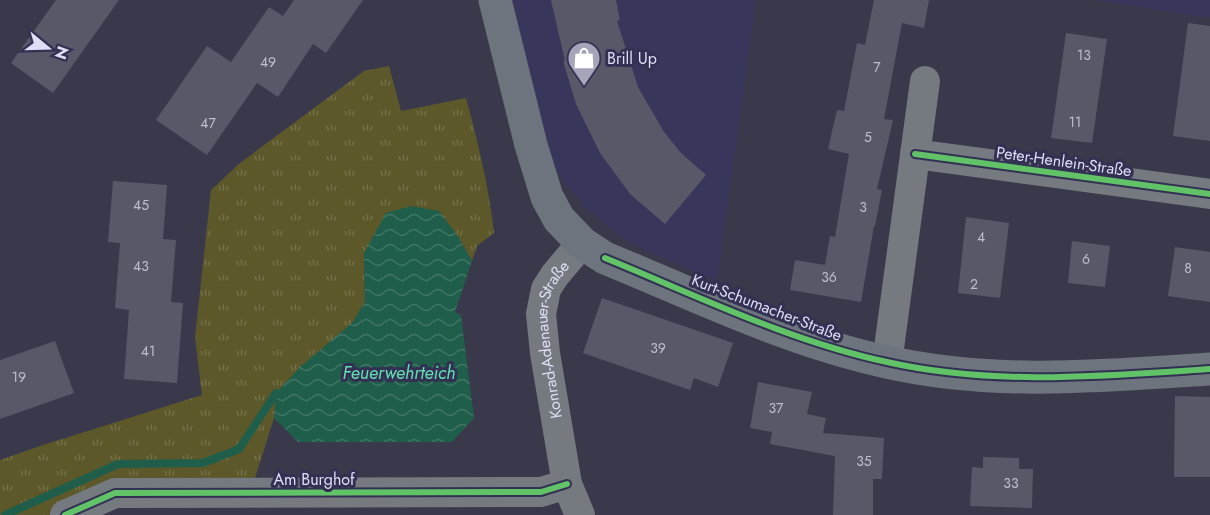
<svg xmlns="http://www.w3.org/2000/svg" width="1210" height="515" viewBox="0 0 1210 515" font-family="Jost,sans-serif">
<style>
.built{fill:#38365b}
.park{fill:url(#park-tufts)}
.water{fill:url(#water-waves)}
.lines{fill:none;stroke-linecap:round;stroke-linejoin:round}
.stream{stroke:#1f5e4a;stroke-width:8}
.building{fill:#595868}
.street{stroke:#757a80;stroke-width:30}
.secondary{stroke:#6e747d;stroke-width:33}
.cycleway-casing{stroke:#333153;stroke-width:10}
.cycleway{stroke:#61c268;stroke-width:6}
.labels{text-anchor:middle;stroke-width:6;stroke-linejoin:round;paint-order:stroke}
.number-label{font-size:14px;fill:#bdbdd2}
.poi-label{font-size:16px;fill:#dedff5;stroke:#333153;text-anchor:start}
.street-label{font-size:16px;fill:#dedff5;stroke:#333153}
.water-label{font-size:18px;font-style:italic;fill:#63dfb0;stroke:#333153}
</style>
<defs>
<pattern id="park-tufts" width="24" height="20" patternUnits="userSpaceOnUse" patternTransform="scale(1.5)"><rect width="24" height="20" fill="#5c582a"/><path d="M3 7l-1-3M5 7V3M7 7l1-3M15 17l-1-3M17 17v-4M19 17l1-3" fill="none" stroke="#73704a"/></pattern>
<pattern id="water-waves" width="16" height="10" patternUnits="userSpaceOnUse" patternTransform="scale(1.5)"><rect width="16" height="10" fill="#1f5e4a"/><path d="M0 5q4-4 8 0t8 0" fill="none" stroke="#3f7565"/></pattern>
</defs>
<rect width="100%" height="100%" fill="#3a394b"/>
<!-- built -->
<g class="built">
<polygon points="507,0 756,0 717,282 628,242 586,208 563,180 552,161"/>
<polygon points="1094,0 1210,0 1210,18"/>
</g>
<!-- park -->
<path class="park" d="M389,66L401,111L466,98C478,142 489,188 494,233L477,246L472,261L457,235L364,253L365,302L353,322L277,393L274,418L255,478L65,515H0V460L40,446L202,395L195,337L211,190L240,163L364,71Z"/>
<!-- water -->
<polygon class="water" points="411,206 439,211 457,235 472,261 455,312 461,315 474,418 452,442 298,442 274,418 276,393 300,367 353,322 365,302 364,253 386,213"/>
<g class="lines">
<!-- stream -->
<polyline class="stream" points="5,515 118,464 203,463 239,449 276,393"/>
</g>
<!-- building -->
<g class="building">
<polygon points="56,0 119,0 53,93 11,63"/>
<polygon points="294,0 363,0 326,53 313,44 278,97 257,83 207,155 156,120 207,46 231,62 269,7 283,16"/>
<polygon points="551,0 616,0 620,20 617,21 638,87 664,132 681,153 706,175 665,224 630,194 600,153 576,104 563,61 565,61"/>
<polygon points="874,0 929,0 924,28 902,23 884,119 893,120 877,189 882,190 875,226 874,226 861,302 790,290 795,260 825,265 830,236 835,237 849,154 828,149 837,110 844,111 857,43 865,45"/>
<polygon points="1188,23 1210,26 1210,141 1173,136"/>
<polygon points="1066,33 1107,39 1092,143 1051,138"/>
<polygon points="113,181 167,185 163,239 176,240 171,302 183,303 177,383 124,379 129,310 115,308 120,243 108,242"/>
<polygon points="966,217 1009,223 1000,298 958,293"/>
<polygon points="1072,241 1110,246 1105,287 1068,283"/>
<polygon points="1175,247 1210,252 1210,302 1168,296"/>
<polygon points="602,298 733,343 718,387 694,378 690,390 583,353"/>
<polygon points="55,341 74,393 0,419 0,360"/>
<polygon points="758,382 812,392 807,414 826,418 823,433 884,438 882,479 873,479 873,515 833,515 835,456 770,444 772,432 750,428"/>
<polygon points="1175,396 1210,397 1210,477 1174,477"/>
<polygon points="983,457 1019,458 1019,469 1033,469 1032,508 970,506 972,467 983,468"/>
</g>
<g class="lines">
<!-- street -->
<g class="street">
<polyline points="915,154 1210,194"/>
<polyline points="887,363 925,81"/>
<polyline points="65,515 115,493 541,492 567,484"/>
<path id="s1" d="M580,515L567,484L545,353L541,314L546,289L555,275L582,243"/>
</g>
<!-- secondary -->
<path class="secondary" d="M495,0L531,145L547,197L559,219L582,243L605,258C698,296 789,341 887,362C993,386 1103,376 1210,369"/>
<!-- cycleway casing -->
<g class="cycleway-casing">
<g id="cycleway">
<polyline points="915,154 1210,194"/>
<path d="M605,258C698,296 789,341 887,362C993,386 1103,376 1210,369"/>
<polyline points="65,515 115,493 541,492 567,484"/>
</g>
</g>
<!-- cycleway -->
<use href="#cycleway" class="cycleway"/>
</g>
<!-- icons -->
<defs>
<g id="shop-pin" transform="scale(1.725)"><path d="M0 17L-7.5 6A9.5 9.5 0 1 1 7.5 6Z" fill="#a5a5ba" stroke="#333153"/><path d="M-5-2.5h2.3a2.7 3.5 0 0 1 5.4 0H5L5.5 6h-11ZM-1.5-2.5h3a1.5 2.3 0 0 0-3 0Z" fill="#fff"/></g>
</defs>
<g fill-rule="evenodd">
<use href="#shop-pin" x="584" y="58"/>
</g>
<g class="labels">
<!-- number labels -->
<g class="number-label">
<text x="1084" y="60">13</text>
<text x="268" y="67">49</text>
<text x="877" y="72">7</text>
<text x="1075" y="127">11</text>
<text x="208" y="128">47</text>
<text x="868" y="142">5</text>
<text x="141" y="210">45</text>
<text x="863" y="212">3</text>
<text x="981" y="242">4</text>
<text x="1086" y="264">6</text>
<text x="141" y="271">43</text>
<text x="1188" y="273">8</text>
<text x="829" y="282">36</text>
<text x="974" y="289">2</text>
<text x="658" y="353">39</text>
<text x="148" y="356">41</text>
<text x="19" y="382">19</text>
<text x="776" y="413">37</text>
<text x="864" y="466">35</text>
<text x="1011" y="488">33</text>
</g>
<!-- poi labels -->
<g class="poi-label">
<text x="607" y="64">Brill Up</text>
</g>
<!-- street labels -->
<g class="street-label">
<text transform="translate(1064 161) rotate(8)" y="6">Peter-Henlein-Straße</text>
<text transform="translate(767 307) rotate(21)" y="6">Kurt-Schumacher-Straße</text>
<text dy="6" stroke="none"><textPath href="#s1" startOffset="182">Konrad-Adenauer-Straße</textPath></text>
<text x="314" y="485">Am Burghof</text>
</g>
<!-- water labels -->
<g class="water-label">
<text x="399" y="379">Feuerwehrteich</text>
</g>
</g>
<!-- north arrow -->
<g transform="translate(48 48) rotate(109)" stroke="#333153" stroke-width="4.5" paint-order="stroke">
<path d="M0-4.5L10 22L0 15L-10 22Z" fill="#dedff5"/>
<text y="-9" font-size="16" font-weight="bold" text-anchor="middle" fill="#dedff5">N</text>
</g>
</svg>
